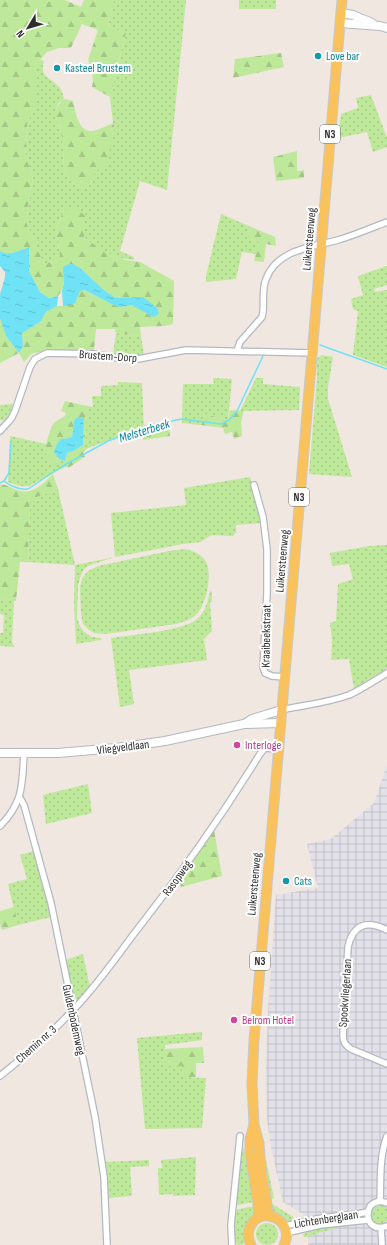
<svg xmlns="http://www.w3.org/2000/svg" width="387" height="1245" viewBox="0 0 387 1245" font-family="'Sofia Sans Condensed',sans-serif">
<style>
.industrial{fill:url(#industrial-grid)}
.grass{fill:url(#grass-dots)}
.forest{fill:url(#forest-firs)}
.water{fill:url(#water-ripples)}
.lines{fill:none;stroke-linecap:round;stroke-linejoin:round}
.stream{stroke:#6fe2f6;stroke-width:1.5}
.minor-casing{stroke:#b4b8c2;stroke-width:8}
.secondary-casing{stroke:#b4b8c2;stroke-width:10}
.primary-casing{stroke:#c9c9c9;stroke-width:11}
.minor{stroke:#fff;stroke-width:5.5}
.secondary{stroke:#fff;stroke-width:8}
.primary{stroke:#f9c25c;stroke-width:9}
.culture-dot{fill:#0f9aa8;stroke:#fff;stroke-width:1.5}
.hotel-dot{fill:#d1479c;stroke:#fff;stroke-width:1.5}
.labels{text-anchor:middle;stroke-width:4;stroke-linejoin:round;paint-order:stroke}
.shield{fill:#fff;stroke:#6d6d6d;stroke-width:1}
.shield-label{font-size:11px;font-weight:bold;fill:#2e2e2e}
.culture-label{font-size:12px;fill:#0d838f;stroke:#fff;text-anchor:start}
.street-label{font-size:12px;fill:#2e2e2e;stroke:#fff}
.hotel-label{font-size:12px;fill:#b23c85;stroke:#fff;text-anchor:start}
.water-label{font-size:13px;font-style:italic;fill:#077fa2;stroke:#fff}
</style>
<defs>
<pattern id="industrial-grid" width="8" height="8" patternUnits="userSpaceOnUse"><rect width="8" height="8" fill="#e2e0e8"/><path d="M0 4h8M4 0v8" fill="none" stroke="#c2c0c7"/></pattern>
<pattern id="grass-dots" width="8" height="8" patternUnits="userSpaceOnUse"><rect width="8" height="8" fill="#bee89a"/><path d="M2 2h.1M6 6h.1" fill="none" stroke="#a4c785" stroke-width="1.8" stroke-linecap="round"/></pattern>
<pattern id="forest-firs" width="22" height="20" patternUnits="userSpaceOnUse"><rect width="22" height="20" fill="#bee89a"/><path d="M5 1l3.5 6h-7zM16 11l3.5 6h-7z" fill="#a4c785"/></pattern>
<pattern id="water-ripples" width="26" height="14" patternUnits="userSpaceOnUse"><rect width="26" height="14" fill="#6fe2f6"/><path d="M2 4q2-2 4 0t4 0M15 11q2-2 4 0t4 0" fill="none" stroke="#60c2d3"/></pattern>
</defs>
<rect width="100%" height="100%" fill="#f0e7e0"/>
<!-- industrial -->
<polygon class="industrial" points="387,765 387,1245 308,1245 309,1241 303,1214 283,1202 271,1147 267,1120 266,1067 268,1011 276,895 318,888 307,844 331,839 374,803"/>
<!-- grass -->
<g class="grass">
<path d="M114,0H186L167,190L140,181L120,251L134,257V260C116,259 98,250 85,238C76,231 70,219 64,210L56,229L60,256L52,262L44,264L26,222L30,194L33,179L26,157L27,123L35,107V67L40,60L44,61C39,77 50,77 59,87C62,90 63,95 64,99L58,104L56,110V117L61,132L63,148L64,170L70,181L84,189L91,184L94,172L99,169L115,128L113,123L110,97L126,33L108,26Z"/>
<rect x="239" y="0" width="37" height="9"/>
<polygon points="371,95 387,138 387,147 373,152 367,132 338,138 341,114 358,108 356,98"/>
<polygon points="221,214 251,227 247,238 259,242 256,254 242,252 236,279 206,282 206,276"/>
<polygon points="387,266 387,285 374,289 375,292 387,290 387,367 353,355 358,311 353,309 351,299 363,295 358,276"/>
<polygon points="116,333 141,336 144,355 113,354"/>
<polygon points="322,355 333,357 328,387 328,399 352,477 309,474 317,378 316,359"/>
<polygon points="213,378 232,379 228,420 204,414 201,425 182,423 183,384 214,384"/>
<polygon points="256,378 263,378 263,384 300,387 299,410 240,411"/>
<polygon points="118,382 142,383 144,432 122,435 86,449 85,446 87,406 93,407 92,396 101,396 101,386 118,385"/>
<polygon points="13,404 8,418 5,421 0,420 0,405"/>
<path d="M10,436L46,444C44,451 47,459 53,463L59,459L65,461L67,466L29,486C22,487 14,485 8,482Z"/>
<polygon points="250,477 259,507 262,523 236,525 236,532 233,536 212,535 208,537 201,542 183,544 115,557 93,564 86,567 82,572 78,585 77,618 80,626 84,632 92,637 101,638 101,640 76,644 74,601 75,565 28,562 30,502 34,498 58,489 75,565 115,557 111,513 186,505 184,488"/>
<polygon points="387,545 387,668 354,689 349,659 331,660 332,641 330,623 336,621 338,584 353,579 349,564 332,566 330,553 369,546"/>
<path d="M185,549C193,551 202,554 206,562C213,575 206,605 196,615C190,620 183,622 176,624L105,634L94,633L88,629L83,624L81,614L80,589L81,582L83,577L88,571L98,566L169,551Z"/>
<path d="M210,591L212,592V601L210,602L212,631L204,639L207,660L129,670L134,704L120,707L111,638C130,635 184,631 197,619C205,613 208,601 210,591Z"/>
<polygon points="0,598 14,600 12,641 14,647 0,646 0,633 3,633 4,615 0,614"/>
<polygon points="88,784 92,813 46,824 43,795"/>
<polygon points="34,851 51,917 18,925 8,884 27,879 20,855"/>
<polygon points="83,954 90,987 73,1008 63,961"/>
<polygon points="202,1032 202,1040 165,1045 166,1066 182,1066 183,1077 206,1078 202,1128 145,1129 137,1038"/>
<polygon points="244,1147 246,1162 249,1162 254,1202 237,1205 236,1204 240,1155"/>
<polygon points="196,1157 195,1195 173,1196 173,1194 159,1195 158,1168 162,1168 161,1160"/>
<polygon points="149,1160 149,1166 130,1167 132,1196 107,1198 104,1162"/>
<polygon points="265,1160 266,1160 274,1198 270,1200 264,1172"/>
<polygon points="271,1203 293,1217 295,1219 291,1221 292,1224 288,1224 272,1213"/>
<polygon points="382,1205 387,1208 387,1222 379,1224 374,1222 371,1214 375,1207"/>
<polygon points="254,1206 257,1211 244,1243 242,1245 238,1245 233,1239 233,1228 235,1210"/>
<polygon points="353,1222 356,1224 356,1225 335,1228 306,1237 304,1237 303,1234 307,1233 306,1230 324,1225 325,1228 353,1225"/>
<circle cx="267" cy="1234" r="11"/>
</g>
<!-- forest -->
<g class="forest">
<path d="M0,0H65L81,7L84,0H114L108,26L126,33L110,97L92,87L93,82L92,70L88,60L98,30L82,24L71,48H59L47,52L40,60L35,67V107L27,123L26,157L33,179L30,194L26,222L44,264L52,262L60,256L56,229L64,210C73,207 78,208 85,216L84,238L107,253L126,260L140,262L174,281L173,324L164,326L140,327L141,336L116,333L115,329H96L94,351L39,352L31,354L24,362L19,353L0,363V318L6,336L19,353L23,346L22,333L40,322L46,312L57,306H68L80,291L84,290L93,295L121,307L132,305L141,309L147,314L157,308L136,298H116L105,291L80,268L64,267C65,278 65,287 58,296L49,298L40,292L29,271V247C21,250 8,257 0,251Z"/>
<polygon points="281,53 284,67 233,78 235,59"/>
<path d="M64,99L73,101C75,107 75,112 77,117C84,139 98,130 113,123L115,128L112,136L107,167L103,170L99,169C90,175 95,185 84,189L70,181L64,170L63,148L61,132L56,117V110L59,104Z"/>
<polygon points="297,151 297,171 304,170 304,178 276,181 273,157"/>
<polygon points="251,227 275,237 276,246 266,244 264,262 254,261 259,242 247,238"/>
<path d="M65,401L87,406L85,446L86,449L83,453L85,457L68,468L65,461L67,453L83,445L84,417L76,418L74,421L72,437L64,439L54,452L59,459L53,463C41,455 46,445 49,434C51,430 51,426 54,423C57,420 62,418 65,416L66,413L61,411Z"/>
<polygon points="230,410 244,411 241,422 242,436 234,439 232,432 225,434 223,428 201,425 204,414 228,420"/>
<polygon points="152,424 154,433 169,429 170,436 143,440 144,425"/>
<path d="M53,474L58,489L34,498L30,502L28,562H20L16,601L0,598V485C5,484 8,486 12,488C30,497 40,487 53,474Z"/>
<polygon points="214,830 222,876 181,887 178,878"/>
<polygon points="14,907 18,925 2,930 0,924 0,911"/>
<polygon points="203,1047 204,1063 196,1063 196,1077 183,1077 182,1066 166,1066 165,1049"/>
</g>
<!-- water -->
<g class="water">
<path d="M29,247V271L40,292L49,298L58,296L57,306L46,312L40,322L22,333L23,346L19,353L6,336L0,318V294L5,277V272L0,266V251C8,257 21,250 29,247Z"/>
<polygon points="71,263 80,268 105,291 116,298 143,297 157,308 159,314 153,317 132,305 121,307 116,306 84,290 80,291 75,303 68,306 63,306 62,291 64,283 63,267"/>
<polygon points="79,417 84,417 83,445 75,450 67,453 65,461 59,459 54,452 57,444 61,439 64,439 72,437 74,421 76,418"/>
</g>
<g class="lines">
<!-- stream -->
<g class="stream">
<polyline points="320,345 387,369"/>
<path d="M4,481C10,486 20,490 28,489L61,467L108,441L155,424L182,419L221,424L229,420L237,411L263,356"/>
<polyline points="4,481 9,473 11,441"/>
<polyline points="0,483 4,481"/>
</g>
<!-- minor casing -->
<g class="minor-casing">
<g id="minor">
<path d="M237,351L240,342L262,317L263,312C264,302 262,288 266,279C277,249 313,247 338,240C355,235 371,228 387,222"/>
<polyline points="0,431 11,419 15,411 30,367 35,359 47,353 94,354 117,358 138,359 186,350 312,353"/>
<polyline points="254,485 263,517 267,549 267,593 263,667 265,673 272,676 284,677"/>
<path d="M281,710C304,705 327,703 349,695C362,689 374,681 387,673"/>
<polyline points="20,798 24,805 51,903 95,1117 104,1177 107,1245"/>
<path d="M0,826C24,802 22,784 24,753"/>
<path d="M387,930C367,920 353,924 348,947L343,1035C343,1042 345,1045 351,1049L387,1064"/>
<path d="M0,1076C25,1056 50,1035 72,1011C98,985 118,954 140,926C183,871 223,814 260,754L265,748L278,749"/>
<path d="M380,1201C381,1179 379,1158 387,1136"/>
<path d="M387,1203C362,1193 361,1236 387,1226"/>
<polyline points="284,1226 322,1218 357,1214 368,1212"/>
<polyline points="381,1228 382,1245"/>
<polyline points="286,1233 320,1225 368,1220"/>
<polyline points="232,1245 231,1225 240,1136"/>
</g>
</g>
<!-- secondary casing -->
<g class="secondary-casing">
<g id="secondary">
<polyline points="341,13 353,15 372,23"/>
<polyline points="340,23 380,26 387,28"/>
<polyline points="246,723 252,719 281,710"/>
<polyline points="0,753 58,753 116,748 165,741 244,724 280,723"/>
</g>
</g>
<!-- primary casing -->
<g class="primary-casing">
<g id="primary">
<polyline points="254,1125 250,1139 250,1152 259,1212 258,1218"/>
<polyline points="269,1216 261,1170 259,1143 254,1125 252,1083 254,1040 342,0"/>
<path d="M251,1245C248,1239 247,1233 250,1227C261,1203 296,1221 284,1245"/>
</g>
</g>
<!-- minor -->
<use href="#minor" class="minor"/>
<!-- secondary -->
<use href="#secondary" class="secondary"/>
<!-- primary -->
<use href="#primary" class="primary"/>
</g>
<!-- markers -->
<g class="culture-dot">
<circle cx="318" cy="56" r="4"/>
<circle cx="57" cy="68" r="4"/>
<circle cx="286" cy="881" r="4"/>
</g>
<g class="hotel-dot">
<circle cx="237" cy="745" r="4"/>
<circle cx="234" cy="1020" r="4"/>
</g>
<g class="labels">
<!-- shield labels -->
<g class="shield">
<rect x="320" y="125" width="20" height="18" rx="3"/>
<rect x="289" y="488" width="20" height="18" rx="3"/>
<rect x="250" y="952" width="20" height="18" rx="3"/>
</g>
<g class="shield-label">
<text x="330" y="138">N3</text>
<text x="299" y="501">N3</text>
<text x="260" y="965">N3</text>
</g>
<!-- culture labels -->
<g class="culture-label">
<text x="326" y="60">Love bar</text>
<text x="65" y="72">Kasteel Brustem</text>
<text x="294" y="885">Cats</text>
</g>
<!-- street labels -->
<g class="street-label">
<text transform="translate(309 239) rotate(-85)" y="4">Luikersteenweg</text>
<text transform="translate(108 356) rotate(4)" y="4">Brustem-Dorp</text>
<text transform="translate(282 561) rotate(-85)" y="4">Luikersteenweg</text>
<text transform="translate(266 636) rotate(-89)" y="4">Kraaibeekstraat</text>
<text transform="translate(123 747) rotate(-7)" y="4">Vliegveldlaan</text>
<text transform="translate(177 878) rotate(-54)" y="4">Rasopweg</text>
<text transform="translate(254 884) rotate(-85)" y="4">Luikersteenweg</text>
<text transform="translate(345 993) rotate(-86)" y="4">Spookvliegerlaan</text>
<text transform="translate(74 1020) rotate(78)" y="4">Guldenbodemweg</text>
<text transform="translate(36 1044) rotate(-42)" y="4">Chemin nr. 3</text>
<text transform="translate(326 1219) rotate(-9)" y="4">Lichtenberglaan</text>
</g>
<!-- hotel labels -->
<g class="hotel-label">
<text x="245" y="749">Interloge</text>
<text x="242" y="1024">Belrom Hotel</text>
</g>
<!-- water labels -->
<g class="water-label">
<text transform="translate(144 430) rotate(-17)" y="5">Melsterbeek</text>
</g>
</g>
<!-- north arrow -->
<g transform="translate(28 28) rotate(232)" stroke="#ffffff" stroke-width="3" paint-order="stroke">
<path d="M0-3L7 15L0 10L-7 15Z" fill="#2e2e2e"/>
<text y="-6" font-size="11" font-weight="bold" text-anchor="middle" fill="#2e2e2e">N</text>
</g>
</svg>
